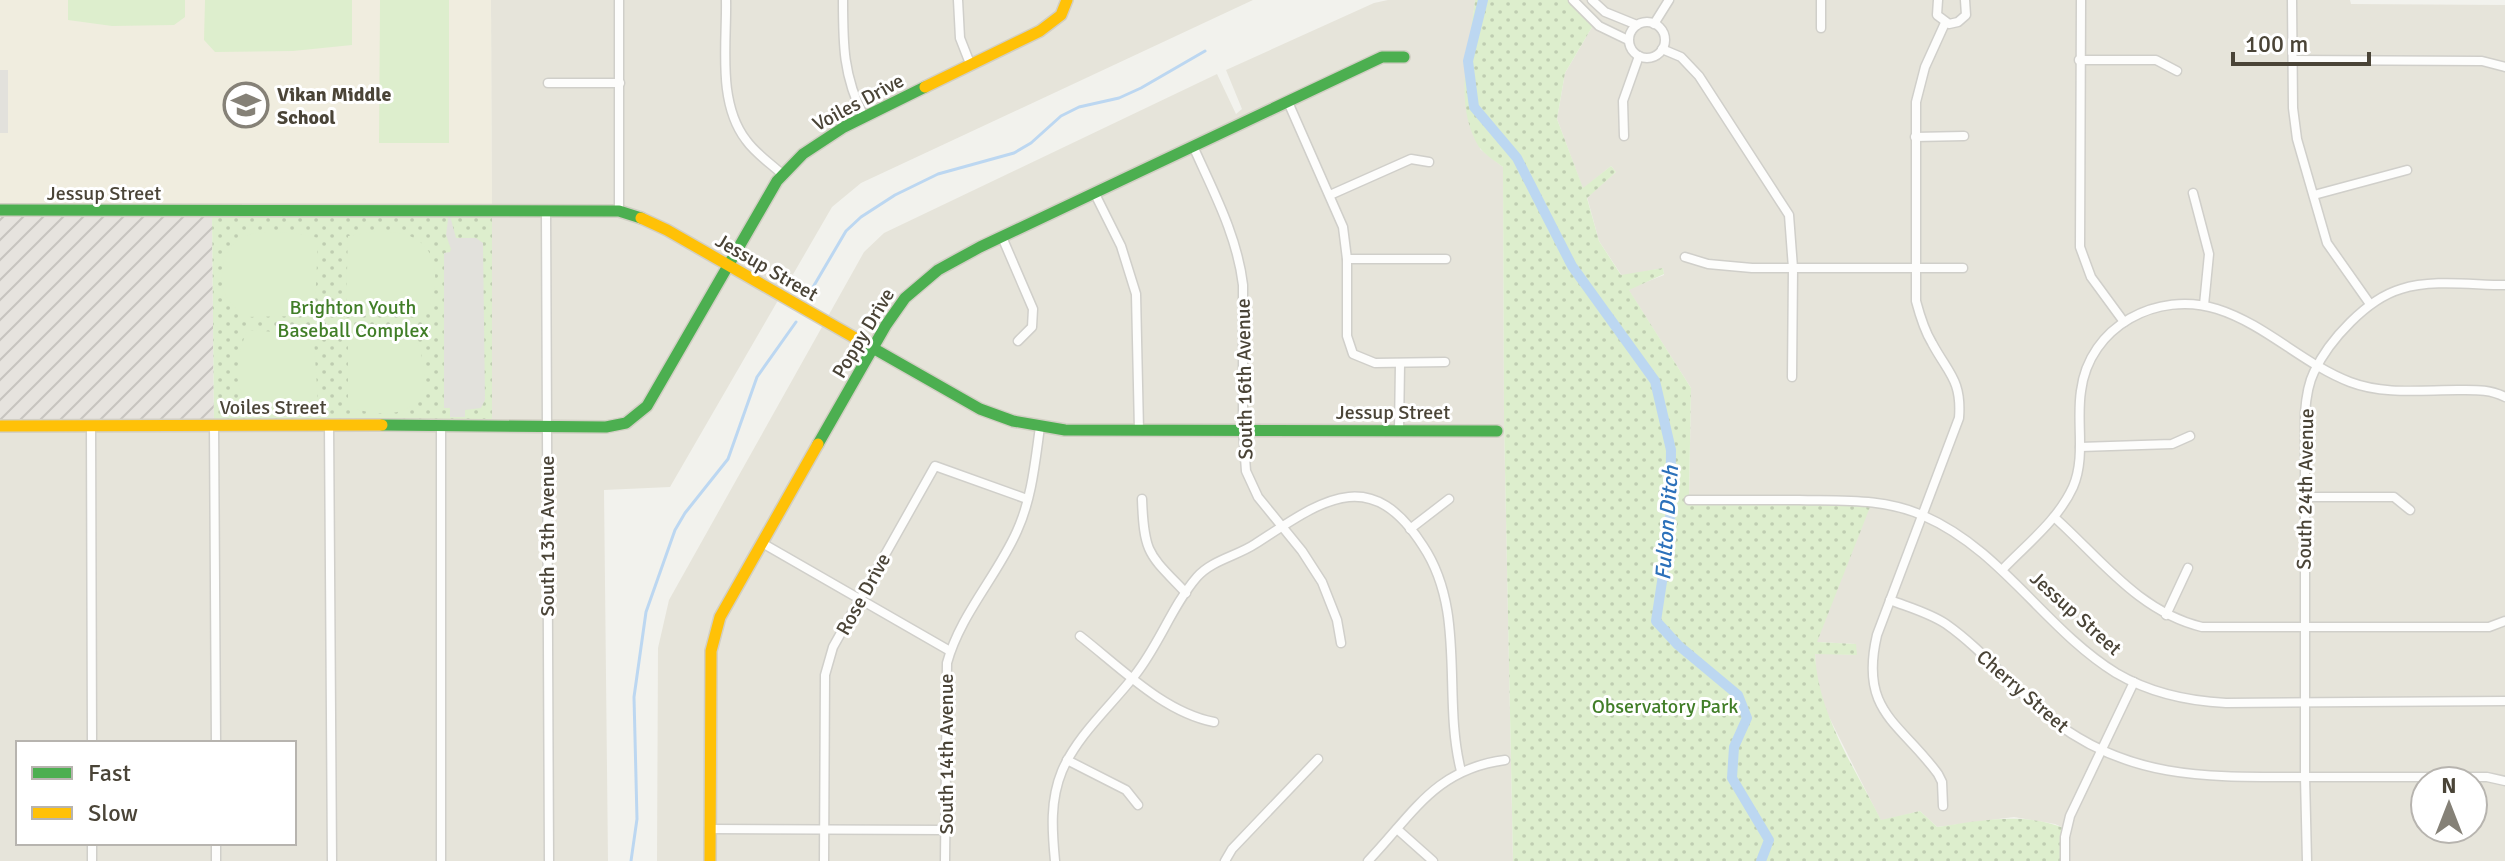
<svg xmlns="http://www.w3.org/2000/svg" width="2505" height="861" viewBox="0 0 2505 861" font-family="Signika,sans-serif">
<style>
.residential{fill:#e6e4da;fill-rule:evenodd}
.industrial{fill:url(#industrial-furrows)}
.education{fill:#f0eddf}
.grass{fill:url(#grass-dots)}
.garden{fill:#ddeecd}
.parking{fill:#e2e1dc}
.lines{fill:none;stroke-linecap:round;stroke-linejoin:round}
.stream{stroke:#bcd7f1;stroke-width:3}
.canal{stroke:#bcd7f1;stroke-width:10}
.street-casing{stroke:#d0cfca;stroke-width:11}
.fast-casing{stroke:#d2cfc4;stroke-width:14}
.slow-casing{stroke:#d2cfc4;stroke-width:14}
.street{stroke:#fdfdfc;stroke-width:8}
.fast{stroke:#4caf50;stroke-width:11}
.slow{stroke:#ffc107;stroke-width:11}
.labels{text-anchor:middle;stroke-width:6;stroke-linejoin:round;paint-order:stroke}
.poi-label{font-size:20px;font-weight:bold;fill:#4a4437;stroke:#fff;text-anchor:start}
.street-label{font-size:20px;fill:#4a4437;stroke:#fff}
.park-label{font-size:20px;fill:#417e28;stroke:#fff}
.water-label{font-size:22px;font-style:italic;fill:#2c71ba;stroke:#fff}
</style>
<defs>
<pattern id="industrial-furrows" width="10" height="10" patternUnits="userSpaceOnUse" patternTransform="scale(2)"><rect width="10" height="10" fill="#e6e3de"/><path d="M-1 1l2-2M0 10L10 0M9 11l2-2" fill="none" stroke="#c7c4bf"/></pattern>
<pattern id="grass-dots" width="8" height="8" patternUnits="userSpaceOnUse" patternTransform="scale(2)"><rect width="8" height="8" fill="#ddeecd"/><path d="M2 2h.1M6 6h.1" fill="none" stroke="#bfcdb1" stroke-width="1.8" stroke-linecap="round"/></pattern>
</defs>
<rect width="100%" height="100%" fill="#f2f2ed"/>
<!-- residential -->
<g class="residential">
<path d="M491,0H1253L861,183L832,207L670,487L604,490L608,861H0V426L492,427ZM18,743H294V843H18Z"/>
<polygon points="1388,0 1475,0 1473,18 1480,149 1503,167 1504,420 1513,861 657,861 658,648 669,600 864,252 884,233 1217,74 1236,114 1242,109 1226,70 1374,3"/>
<path d="M1573,0H2350L2351,4L2505,5V861H2065L2066,829L2055,824L2014,817L1937,827L1920,811L1881,821L1824,707L1816,677L1815,653L1856,655V644L1817,642L1689,500L1691,388L1628,289L1664,275L1663,268L1622,276L1599,241L1587,197L1616,172L1611,166L1583,189L1557,119L1565,73L1595,22ZM2425,781H2473V829H2425Z"/>
</g>
<!-- industrial -->
<polygon class="industrial" points="0,210 212,211 214,425 0,426"/>
<!-- education -->
<polygon class="education" points="0,0 491,0 492,212 0,210"/>
<!-- grass -->
<g class="grass">
<path d="M1475,0H1573L1595,22L1565,73L1557,119L1583,188L1611,166L1616,172L1587,198L1599,241L1621,275L1663,268L1664,274L1629,290L1691,388L1689,499L1872,502L1817,642L1856,644L1857,655L1815,654C1818,714 1854,767 1881,820L1920,811L1937,827C1980,821 2024,811 2066,829L2065,861H1513L1504,420L1503,167C1495,161 1484,154 1479,147C1452,102 1470,48 1475,0Z"/>
<polygon points="212,211 492,212 492,427 214,425"/>
</g>
<!-- garden -->
<g class="garden">
<polygon points="68,0 185,0 185,17 174,25 112,26 68,20"/>
<polygon points="205,0 352,0 352,45 293,51 215,52 204,40"/>
<polygon points="380,0 449,0 449,143 379,143"/>
<path d="M377,231C390,232 404,232 416,239C442,254 438,294 425,316H353L346,307L348,236Z"/>
<path d="M296,233L318,238L315,308L305,316L244,317C237,309 227,301 224,291C218,273 225,243 245,236C259,230 281,233 296,233Z"/>
<path d="M247,330L305,334L314,341L318,404C249,427 221,397 247,330Z"/>
<path d="M354,337L416,339C441,402 408,426 348,407V343Z"/>
</g>
<!-- parking -->
<g class="parking">
<rect x="0" y="70" width="8" height="63"/>
<polygon points="449,212 456,238 476,238 483,243 485,400 481,408 465,410 465,417 450,417 450,408 444,408 444,253 450,252 451,249 446,235"/>
</g>
<g class="lines">
<!-- stream -->
<g class="stream">
<polyline points="809,294 846,231 861,217 895,195 938,174 1014,153 1031,143 1061,116 1079,107 1119,98 1141,88 1205,51"/>
<polyline points="631,861 637,819 634,697 646,612 675,530 685,513 728,459 757,377 796,322"/>
</g>
<!-- canal -->
<polyline class="canal" points="1483,0 1468,61 1474,107 1517,158 1572,266 1655,381 1671,450 1670,529 1656,621 1678,645 1738,695 1747,718 1734,747 1732,778 1769,840 1761,861"/>
<!-- street casing -->
<g class="street-casing">
<g id="street">
<path d="M726,0C727,44 717,102 746,140C755,153 770,163 782,174"/>
<path d="M843,0C843,44 843,76 864,117"/>
<polyline points="958,0 960,38 971,66"/>
<polyline points="1573,0 1599,26 1628,40"/>
<polyline points="1592,0 1605,12 1637,25"/>
<polyline points="1821,0 1821,28"/>
<polyline points="1938,0 1937,15 1949,24 1958,22 1966,15 1965,0"/>
<polyline points="2081,0 2080,247 2091,277 2124,322"/>
<polyline points="2292,0 2293,108 2297,139 2327,243 2370,304"/>
<circle cx="1647" cy="40" r="18"/>
<polyline points="1654,24 1669,0"/>
<polyline points="1662,49 1681,57 1699,76 1789,215 1793,268 1792,377"/>
<polyline points="2079,60 2156,60 2177,71"/>
<polyline points="2293,60 2482,61 2505,67"/>
<polyline points="548,83 620,83"/>
<polyline points="1288,102 1343,227 1347,259 1347,336 1353,354 1375,363 1445,362"/>
<polyline points="1624,136 1623,101 1639,56"/>
<polyline points="1915,137 1964,136"/>
<path d="M1193,146C1213,191 1237,235 1243,285V430L1246,471L1258,497L1302,551L1322,582L1337,620L1341,643"/>
<polyline points="1094,192 1121,246 1136,294 1139,431"/>
<polyline points="2193,193 2209,254 2204,305"/>
<polyline points="1330,195 1411,159 1429,162"/>
<polyline points="2314,195 2407,170"/>
<polyline points="619,211 619,0"/>
<polyline points="546,212 549,861"/>
<polyline points="1002,237 1033,309 1032,327 1018,341"/>
<polyline points="1685,257 1708,264 1752,268 1963,268"/>
<polyline points="1347,259 1446,259"/>
<polyline points="329,424 332,861"/>
<polyline points="214,425 216,743"/>
<polyline points="91,426 92,743"/>
<polyline points="441,427 441,861"/>
<polyline points="1399,430 1400,364"/>
<polyline points="2080,447 2172,444 2190,436"/>
<polyline points="2304,497 2394,497 2410,510"/>
<path d="M1142,499C1144,555 1149,554 1186,593"/>
<path d="M1689,500C1726,500 1762,500 1799,500C1842,501 1884,498 1924,516C2002,550 2045,629 2116,673C2150,693 2187,701 2226,703L2505,701"/>
<path d="M2054,517C2100,558 2139,612 2202,627H2489L2505,621"/>
<polyline points="1410,529 1449,499"/>
<polyline points="762,543 950,651"/>
<path d="M2003,569C2027,544 2058,520 2073,487C2086,457 2076,422 2081,391C2089,326 2158,290 2217,309C2265,324 2303,364 2350,382C2384,395 2422,390 2458,390C2474,390 2490,389 2505,397"/>
<path d="M1890,600C1908,607 1930,613 1946,624C1986,652 2016,693 2055,722C2133,781 2213,777 2305,777V413C2306,399 2308,384 2314,372C2329,340 2367,299 2401,289C2433,279 2472,285 2505,285"/>
<polyline points="2166,615 2188,568"/>
<path d="M1080,636C1120,667 1163,712 1214,722"/>
<polyline points="1067,760 1126,790 1138,805"/>
<path d="M1943,806L1942,782L1938,774C1900,722 1859,712 1877,635L1959,418C1962,380 1948,373 1932,343C1924,330 1920,316 1916,301V102L1925,67L1945,23"/>
<polyline points="709,829 945,830"/>
<polyline points="1397,829 1433,861"/>
<polyline points="92,843 92,861"/>
<polyline points="216,843 216,861"/>
<polyline points="824,861 825,675 833,647 935,466 1027,499"/>
<path d="M945,861L947,663C960,615 997,576 1017,531C1032,498 1035,462 1040,427"/>
<path d="M1055,861C1052,830 1050,800 1062,771C1078,734 1111,706 1135,675C1159,645 1172,606 1197,577C1212,560 1237,556 1255,544C1319,503 1369,461 1423,546C1467,612 1442,697 1461,771"/>
<polyline points="1225,861 1232,849 1318,759"/>
<path d="M1368,861C1413,814 1435,769 1505,760"/>
<polyline points="2065,861 2065,837 2070,816 2134,682"/>
<polyline points="2307,861 2305,777 2487,777 2505,781"/>
</g>
</g>
<!-- fast casing -->
<g class="fast-casing">
<g id="fast">
<polyline points="0,210 619,211 641,218"/>
<polyline points="864,343 980,409 1013,421 1065,430 1497,431"/>
<polyline points="382,425 606,427 626,423 647,406 777,181 803,154 844,127 925,87"/>
<polyline points="818,444 886,325 905,298 938,270 980,247 1382,57 1404,57"/>
</g>
</g>
<!-- slow casing -->
<g class="slow-casing">
<g id="slow">
<polyline points="925,87 1040,31 1061,15 1067,0"/>
<polyline points="641,218 667,230 864,343"/>
<polyline points="0,426 382,425"/>
<polyline points="710,861 711,651 720,617 818,444"/>
</g>
</g>
<!-- street -->
<use href="#street" class="street"/>
<!-- fast -->
<use href="#fast" class="fast"/>
<!-- slow -->
<use href="#slow" class="slow"/>
</g>
<!-- icons -->
<defs>
<g id="school-ring" transform="scale(2.3)"><circle r="9.5" fill="#fff" stroke="#858177" stroke-width="1.5"/><path d="M0-5L7-2L0 1L-7-2ZM-4 1L0 2.5L4 1V4Q0 6-4 4Z" fill="#858177"/></g>
</defs>
<g fill-rule="evenodd">
<use href="#school-ring" x="246" y="105"/>
</g>
<g class="labels">
<!-- poi labels -->
<g class="poi-label">
<text x="277" y="101">Vikan Middle<tspan x="277" dy="23">School</tspan></text>
</g>
<!-- street labels -->
<g class="street-label">
<text transform="translate(858 102) rotate(-28)" y="7">Voiles Drive</text>
<text x="104" y="200">Jessup Street</text>
<text transform="translate(767 267) rotate(30)" y="7">Jessup Street</text>
<text transform="translate(863 333) rotate(-59)" y="7">Poppy Drive</text>
<text transform="translate(1244 379) rotate(-91)" y="7">South 16th Avenue</text>
<text x="273" y="414">Voiles Street</text>
<text x="1393" y="419">Jessup Street</text>
<text transform="translate(2305 489) rotate(-89)" y="7">South 24th Avenue</text>
<text transform="translate(547 536) rotate(-90)" y="7">South 13th Avenue</text>
<text transform="translate(863 594) rotate(-61)" y="7">Rose Drive</text>
<text transform="translate(2076 613) rotate(42)" y="7">Jessup Street</text>
<text transform="translate(2023 691) rotate(41)" y="7">Cherry Street</text>
<text transform="translate(946 754) rotate(-90)" y="7">South 14th Avenue</text>
</g>
<!-- park labels -->
<g class="park-label">
<text x="353" y="314">Brighton Youth<tspan x="353" dy="23">Baseball Complex</tspan></text>
<text x="1665" y="713">Observatory Park</text>
</g>
<!-- water labels -->
<g class="water-label">
<text transform="translate(1666 523) rotate(-86)" y="8">Fulton Ditch</text>
</g>
</g>
<!-- legend -->
<rect x="16" y="741" width="280" height="104" fill="#ffffff" stroke="#b7b4af" stroke-width="2"/>
<rect x="32" y="767" width="40" height="12" fill="#4caf50" stroke="#b7b4af" stroke-width="2"/>
<text x="88" y="781" font-size="24" fill="#4a4437">Fast</text>
<rect x="32" y="807" width="40" height="12" fill="#ffc107" stroke="#b7b4af" stroke-width="2"/>
<text x="88" y="821" font-size="24" fill="#4a4437">Slow</text>
<!-- north arrow -->
<g transform="translate(2449 805)"><circle r="38" fill="#ffffff" stroke="#b7b4af" stroke-width="2"/>
<path d="M0-6L14 30L0 20L-14 30Z" fill="#858177"/>
<text y="-12" font-size="22" font-weight="bold" text-anchor="middle" fill="#4a4437">N</text>
</g>
<!-- scale -->
<path d="M2233 52v12h136v-12" fill="none" stroke="#4a4437" stroke-width="4"/>
<text x="2245" y="52" font-size="24" fill="#4a4437" stroke="#ffffff" stroke-width="6" paint-order="stroke">100 m</text>
</svg>
